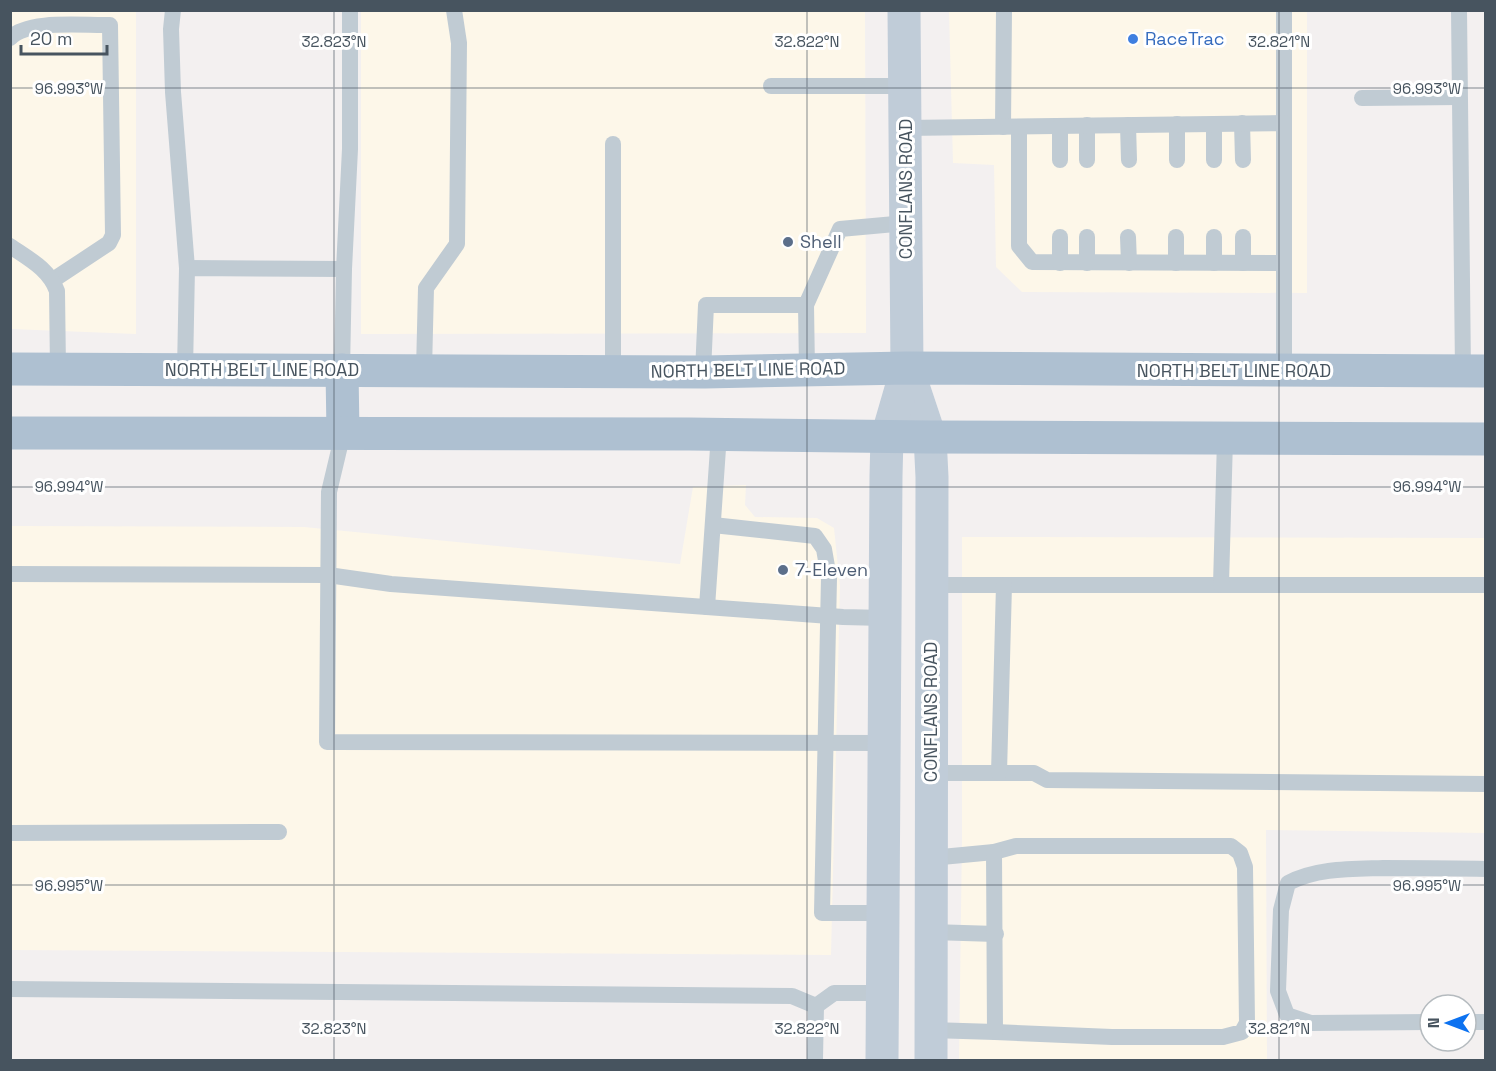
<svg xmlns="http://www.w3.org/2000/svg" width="1496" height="1071" viewBox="0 0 1496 1071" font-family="'Space Grotesk',sans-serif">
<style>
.commercial{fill:#fdf7e9}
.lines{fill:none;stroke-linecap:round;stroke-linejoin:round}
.lane{stroke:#c0cbd3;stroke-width:16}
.secondary{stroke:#c0ccd8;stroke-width:33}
.primary{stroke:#aec0d1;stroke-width:33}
.ticks{fill:none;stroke:#47545f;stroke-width:1.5;stroke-opacity:0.45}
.shop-dot{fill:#3f7fe0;stroke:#fff;stroke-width:2}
.service-dot{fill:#5c6f8a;stroke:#fff;stroke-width:2}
.labels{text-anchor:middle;stroke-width:6;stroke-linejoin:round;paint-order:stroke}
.shop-label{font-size:18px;fill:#366cbe;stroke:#fff;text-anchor:start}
.street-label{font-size:18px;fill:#47545f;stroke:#fff}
.service-label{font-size:18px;fill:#4e5e75;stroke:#fff;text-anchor:start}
.ticks-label{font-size:15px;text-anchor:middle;fill:#47545f;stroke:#fff;stroke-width:6;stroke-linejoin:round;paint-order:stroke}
</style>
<rect width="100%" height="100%" fill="#f3f0f0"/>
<!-- commercial -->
<g class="commercial">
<polygon points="11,11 136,11 136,334 11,329"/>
<polygon points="361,11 865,11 866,333 361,334"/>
<polygon points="949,11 1307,11 1307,293 1022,292 996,267 994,165 953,163"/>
<polygon points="746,485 745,505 755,517 817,518 834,528 840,586 831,955 11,950 11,526 304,527 680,564 693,487"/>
<polygon points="962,537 1485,538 1485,833 1266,830 1267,1060 959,1060 962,838"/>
</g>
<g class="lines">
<!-- lane -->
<g class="lane">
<polyline points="173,10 171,29 173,92 187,268"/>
<polyline points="1284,10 1284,123"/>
<polyline points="1459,10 1463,371"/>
<path d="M10,38C29,19 84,26 110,25L113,235L109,243L53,280"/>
<polyline points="771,86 905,86"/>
<polyline points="1362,98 1459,97"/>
<polyline points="1242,123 1243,160"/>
<polyline points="1177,124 1177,160"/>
<polyline points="1214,124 1214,160"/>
<polyline points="1087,125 1087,160"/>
<polyline points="1128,125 1129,160"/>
<polyline points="1003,127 1004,10"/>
<polyline points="1019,127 1019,246 1032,262 1284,263"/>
<polyline points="905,128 1284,123 1284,371"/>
<polyline points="613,144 613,371"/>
<polyline points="1060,160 1060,126"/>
<polyline points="1087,237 1087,263"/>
<polyline points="1128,237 1129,263"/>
<polyline points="1176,237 1176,263"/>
<polyline points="1214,237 1214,263"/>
<polyline points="1243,237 1243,263"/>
<path d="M10,246C29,259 49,269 57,291L58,369"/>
<polyline points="1060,263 1060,237"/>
<polyline points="344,269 350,149 350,10"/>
<polyline points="806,305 840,229 906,223"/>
<polyline points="185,370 187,268 344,269 342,370"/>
<polyline points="424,370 426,288 457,244 459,43 454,10"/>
<polyline points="703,372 706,305 806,305 807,370"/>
<polyline points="343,433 329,492 327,742 883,743"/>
<polyline points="713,525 815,536 824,549 829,578 822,913 882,913"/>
<polyline points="10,574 328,575 391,584 843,617 884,618"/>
<polyline points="932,585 1486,585"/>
<polyline points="1221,585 1225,439"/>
<polyline points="707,607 719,434"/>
<polyline points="931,773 1034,773 1047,780 1486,784"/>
<polyline points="999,773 1004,585"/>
<polyline points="10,833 279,832"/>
<polyline points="931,858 994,852 1016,846 1231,846 1240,853 1245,867 1247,1023 1242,1032 1223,1037 1112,1037 995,1032"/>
<polyline points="931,932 996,934"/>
<polyline points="10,989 792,996 816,1006 815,1060"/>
<polyline points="816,1006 834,993 882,993"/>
<path d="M1430,1022L1311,1023L1287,1015L1278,991L1281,910L1288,883C1317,868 1350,869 1383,868C1417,868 1451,868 1486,869"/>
<polyline points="1466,1022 1486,1022"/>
<polyline points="931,1030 995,1032 994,852"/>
</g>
<!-- secondary -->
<g class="secondary">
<polyline points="907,368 930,437 932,477 931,1060"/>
<polyline points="882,1060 886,476 887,437 907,368 904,10"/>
</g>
<!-- primary -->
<g class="primary">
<polyline points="10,369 705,372 907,368 1486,371"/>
<polyline points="342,370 343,433"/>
<polyline points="10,433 689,434 930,437 1486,439"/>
</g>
</g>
<!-- ticks -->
<path class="ticks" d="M334,10V1060M807,10V1060M1279,10V1060M10,88H1486M10,487H1486M10,885H1486"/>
<!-- markers -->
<circle class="shop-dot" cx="1133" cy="39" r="6"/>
<g class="service-dot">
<circle cx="788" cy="242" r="6"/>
<circle cx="783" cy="570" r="6"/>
</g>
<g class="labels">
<!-- shop labels -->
<g class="shop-label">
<text x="1145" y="45">RaceTrac</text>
</g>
<!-- street labels -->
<g class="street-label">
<text transform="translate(906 189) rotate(-90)" y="6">CONFLANS ROAD</text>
<text x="262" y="376">NORTH BELT LINE ROAD</text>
<text transform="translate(748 370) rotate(-1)" y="6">NORTH BELT LINE ROAD</text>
<text x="1234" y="377">NORTH BELT LINE ROAD</text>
<text transform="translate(931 712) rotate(-90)" y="6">CONFLANS ROAD</text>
</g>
<!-- service labels -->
<g class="service-label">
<text x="800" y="248">Shell</text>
<text x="795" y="576">7-Eleven</text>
</g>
</g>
<g class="ticks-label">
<text x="334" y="47">32.823°N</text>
<text x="807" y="47">32.822°N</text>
<text x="1279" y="47">32.821°N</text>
<text x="1427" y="94">96.993°W</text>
<text x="69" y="94">96.993°W</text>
<text x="1427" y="492">96.994°W</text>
<text x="69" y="492">96.994°W</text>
<text x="1427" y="891">96.995°W</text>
<text x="69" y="891">96.995°W</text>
<text x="334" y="1034">32.823°N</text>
<text x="807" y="1034">32.822°N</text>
<text x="1279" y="1034">32.821°N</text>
</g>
<!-- border -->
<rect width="1496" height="1071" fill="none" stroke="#47545f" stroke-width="24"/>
<!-- north arrow -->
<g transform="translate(1448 1023) rotate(270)"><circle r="28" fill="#ffffff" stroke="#b5bbbf" stroke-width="1.5"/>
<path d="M0-4.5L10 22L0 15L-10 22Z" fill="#0d72f0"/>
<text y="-9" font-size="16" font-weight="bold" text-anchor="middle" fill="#47545f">N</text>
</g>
<!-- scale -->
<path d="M21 45v9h86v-9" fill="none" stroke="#47545f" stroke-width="3"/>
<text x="30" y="45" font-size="18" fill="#47545f" stroke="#ffffff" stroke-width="4.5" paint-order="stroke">20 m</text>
</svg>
